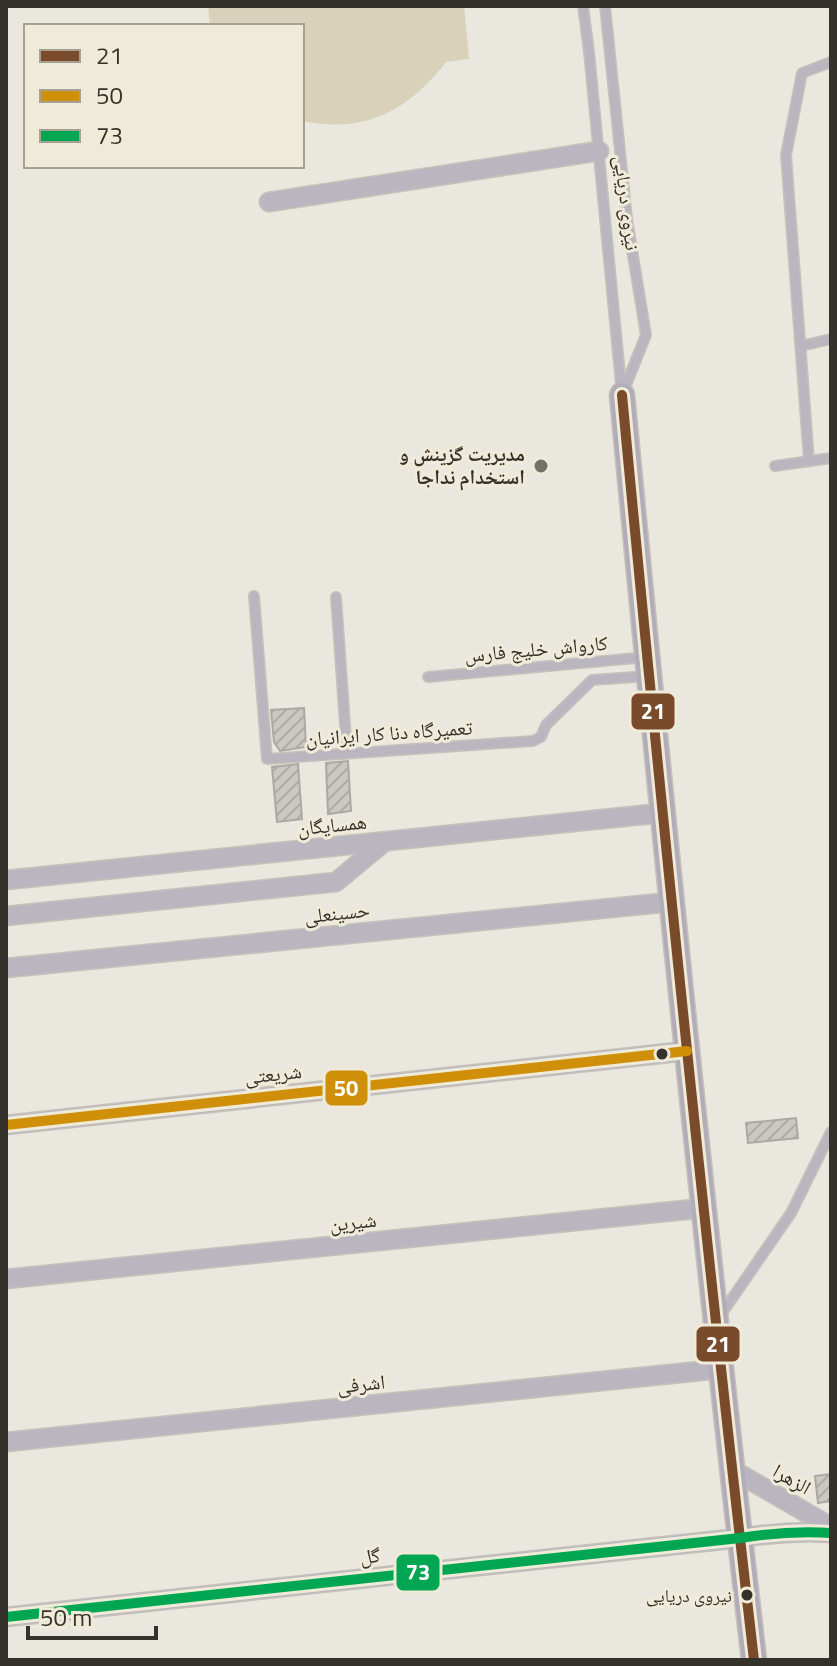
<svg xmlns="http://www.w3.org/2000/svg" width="837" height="1666" viewBox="0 0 837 1666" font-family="'Titillium Web','Noto Naskh Arabic',sans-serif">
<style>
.green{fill:#d9d1b9}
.building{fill:url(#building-hatch);stroke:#aba9a2;stroke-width:2}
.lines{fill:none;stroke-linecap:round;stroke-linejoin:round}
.lane-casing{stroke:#c5c2bb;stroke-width:12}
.street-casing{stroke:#c5c2bb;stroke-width:21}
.secondary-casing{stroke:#c5c2bb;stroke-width:27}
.lane{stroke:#bab6bf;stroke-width:9}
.street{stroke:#bab6bf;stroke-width:18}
.secondary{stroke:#b1acb8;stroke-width:24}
.bus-1-casing{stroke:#f0ead8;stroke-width:16}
.bus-2-casing{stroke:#f0ead8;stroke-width:16}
.bus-3-casing{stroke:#f0ead8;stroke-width:16}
.bus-1{stroke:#7a4b2a;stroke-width:10}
.bus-2{stroke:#d08f09;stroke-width:10}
.bus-3{stroke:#00a651;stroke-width:10}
.poi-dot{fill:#74716a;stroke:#f0ead8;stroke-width:3}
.bus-dot{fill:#35322c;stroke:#f0ead8;stroke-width:3}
.labels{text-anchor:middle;stroke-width:6;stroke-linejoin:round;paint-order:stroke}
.bus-label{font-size:18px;fill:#35322c;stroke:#f0ead8;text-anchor:end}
.street-label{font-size:20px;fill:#35322c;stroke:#f0ead8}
.poi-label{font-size:20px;font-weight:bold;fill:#35322c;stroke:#f0ead8;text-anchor:end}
.line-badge{stroke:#f0ead8;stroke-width:3}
.badge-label{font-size:22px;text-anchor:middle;font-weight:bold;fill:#fff}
</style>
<defs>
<pattern id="building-hatch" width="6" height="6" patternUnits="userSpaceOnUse" patternTransform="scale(2)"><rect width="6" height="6" fill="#cac8c0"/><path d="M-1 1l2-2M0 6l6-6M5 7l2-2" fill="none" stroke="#aeaca5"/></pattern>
</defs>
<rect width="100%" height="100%" fill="#eae7de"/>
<!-- green -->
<path class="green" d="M208,6H464L469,59L446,62C408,111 365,134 302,121V26H210Z"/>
<!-- building -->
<g class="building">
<polygon points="304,708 306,747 280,751 274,742 271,710"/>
<polygon points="348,761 351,811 328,814 326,763"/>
<polygon points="298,764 302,819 277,822 272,767"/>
<polygon points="796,1118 798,1138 748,1143 746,1123"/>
<polygon points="831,1474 831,1501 818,1503 815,1476"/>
</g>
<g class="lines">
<!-- lane casing -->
<g class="lane-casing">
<g id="lane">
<polyline points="583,6 589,52 622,395 646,335 627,219 605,6"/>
<polyline points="801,346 831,339"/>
<polyline points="809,461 786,155 802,73 831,62"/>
<polyline points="775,466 831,458"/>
<polyline points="254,596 267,759 533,741 541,737 546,725 592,680 649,676"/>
<polyline points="336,597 347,753"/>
<polyline points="428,677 647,657"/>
<polyline points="720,1316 791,1213 831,1132"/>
</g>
</g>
<!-- street casing -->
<g class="street-casing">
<g id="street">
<polyline points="269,202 599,151"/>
<polyline points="6,880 662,813"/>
<polyline points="6,916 336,882 384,842"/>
<polyline points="6,968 671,902"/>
<polyline points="6,1125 687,1051"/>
<polyline points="6,1279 704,1208"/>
<polyline points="6,1442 720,1369"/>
<polyline points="731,1469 831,1527"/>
<path d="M6,1617L740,1538C771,1533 799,1531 831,1533"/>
</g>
</g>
<!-- secondary casing -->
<g class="secondary-casing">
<path id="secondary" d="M622,395C662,817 705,1239 754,1660"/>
</g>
<!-- lane -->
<use href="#lane" class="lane"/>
<!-- street -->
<use href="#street" class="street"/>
<!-- secondary -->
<use href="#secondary" class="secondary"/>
<!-- bus-1 casing -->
<g class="bus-1-casing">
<path id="bus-1" d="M622,395C662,817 705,1239 754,1660"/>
</g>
<!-- bus-2 casing -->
<g class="bus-2-casing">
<polyline id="bus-2" points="6,1125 687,1051"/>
</g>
<!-- bus-3 casing -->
<g class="bus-3-casing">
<path id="bus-3" d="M6,1617L740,1538C771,1533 799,1531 831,1533"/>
</g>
<!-- bus-1 -->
<use href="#bus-1" class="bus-1"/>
<!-- bus-2 -->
<use href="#bus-2" class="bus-2"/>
<!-- bus-3 -->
<use href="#bus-3" class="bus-3"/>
</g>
<!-- markers -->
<circle class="poi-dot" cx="541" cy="466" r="8"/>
<g class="bus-dot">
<circle cx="662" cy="1054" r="7"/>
<circle cx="747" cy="1595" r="7"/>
</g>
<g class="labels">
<!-- bus labels -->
<g class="bus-label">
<text x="732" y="1602">نیروی دریایی</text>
</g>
<!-- street labels -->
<g class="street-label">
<text transform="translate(627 203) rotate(83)" y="7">نیروی دریایی</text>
<text transform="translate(536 649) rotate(-5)" y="7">کارواش خلیج فارس</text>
<text transform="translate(389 733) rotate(-4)" y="7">تعمیرگاه دنا کار ایرانیان</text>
<text transform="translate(332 825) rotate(-6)" y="7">همسایگان</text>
<text transform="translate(337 913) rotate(-6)" y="7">حسینعلی</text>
<text transform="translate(273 1074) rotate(-6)" y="7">شریعتی</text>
<text transform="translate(353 1222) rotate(-6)" y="7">شیرین</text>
<text transform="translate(361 1384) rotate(-6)" y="7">اشرفی</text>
<text transform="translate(792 1479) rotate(30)" y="7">الزهرا</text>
<text transform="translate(370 1556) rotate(-6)" y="7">گل</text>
</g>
<!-- poi labels -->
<g class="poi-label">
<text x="525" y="461">مدیریت گزینش و<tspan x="525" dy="23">استخدام نداجا</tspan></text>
</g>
</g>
<g class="line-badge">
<rect x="630" y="692" width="46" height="39" rx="8" fill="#7a4b2a"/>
<rect x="324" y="1069" width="45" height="38" rx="8" fill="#d08f09"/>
<rect x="695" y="1325" width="46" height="38" rx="8" fill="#7a4b2a"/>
<rect x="395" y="1553" width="46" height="39" rx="8" fill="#00a651"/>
</g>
<g class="badge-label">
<text x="653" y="719">21</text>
<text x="346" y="1096">50</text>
<text x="718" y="1352">21</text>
<text x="418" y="1580">73</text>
</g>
<!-- border -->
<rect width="837" height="1666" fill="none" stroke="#35322c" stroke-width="16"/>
<!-- legend -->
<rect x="24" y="24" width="280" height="144" fill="#f0ead8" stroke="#a5a093" stroke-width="2"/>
<rect x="40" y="50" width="40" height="12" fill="#7a4b2a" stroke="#a5a093" stroke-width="2"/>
<text x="96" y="64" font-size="24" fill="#35322c">21</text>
<rect x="40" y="90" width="40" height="12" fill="#d08f09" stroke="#a5a093" stroke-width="2"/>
<text x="96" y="104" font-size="24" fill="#35322c">50</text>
<rect x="40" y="130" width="40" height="12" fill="#00a651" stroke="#a5a093" stroke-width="2"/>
<text x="96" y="144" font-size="24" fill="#35322c">73</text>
<!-- scale -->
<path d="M28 1626v12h128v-12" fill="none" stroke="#35322c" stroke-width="4"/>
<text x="40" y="1626" font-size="24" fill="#35322c" stroke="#f0ead8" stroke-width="6" paint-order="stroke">50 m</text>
</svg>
